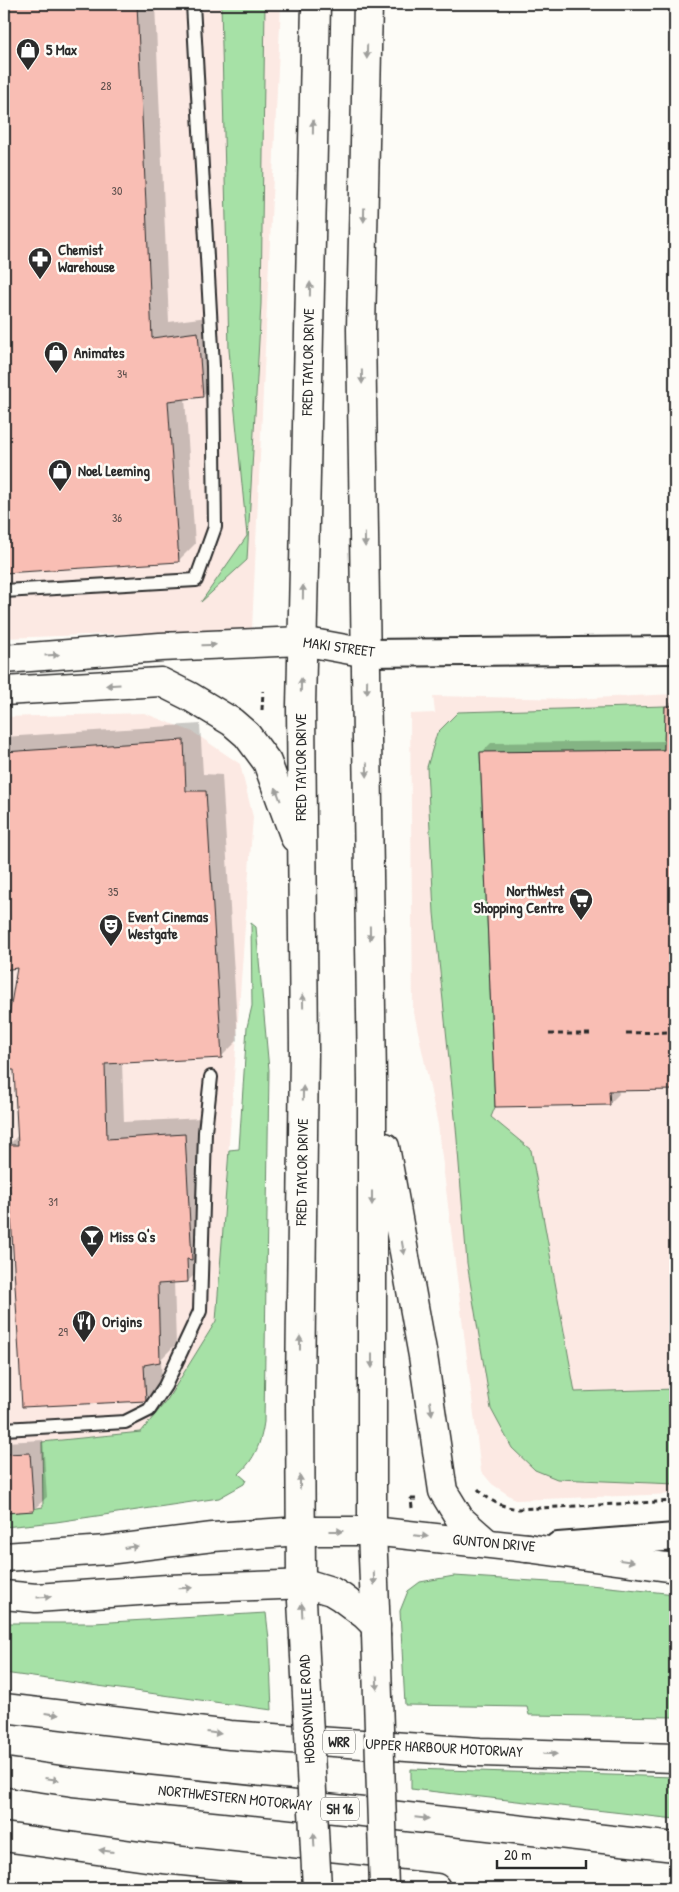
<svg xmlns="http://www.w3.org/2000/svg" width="679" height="1892" viewBox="0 0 679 1892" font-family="'Patrick Hand',sans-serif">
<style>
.built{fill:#fce9e3}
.green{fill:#a6e1a6;stroke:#688668}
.shadow{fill:#0003}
.building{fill:#f9beb4;stroke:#2b2b2b}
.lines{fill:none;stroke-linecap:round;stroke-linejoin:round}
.lane-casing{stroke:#2b2b2b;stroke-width:16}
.street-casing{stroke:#2b2b2b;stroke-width:30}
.secondary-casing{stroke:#2b2b2b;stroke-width:31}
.highway-casing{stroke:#2b2b2b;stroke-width:31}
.path{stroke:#2b2b2b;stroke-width:3;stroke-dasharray:5 4;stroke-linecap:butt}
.lane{stroke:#fdfcf7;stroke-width:12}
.street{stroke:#fdfcf7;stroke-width:26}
.secondary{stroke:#fdfcf7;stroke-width:28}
.highway{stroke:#fdfcf7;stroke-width:28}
.secondary-bridge-casing{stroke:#2b2b2b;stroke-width:31;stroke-linecap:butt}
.secondary-bridge{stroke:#fdfcf7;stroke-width:28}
.oneway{fill:#9e9e9b}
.labels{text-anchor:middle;stroke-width:5;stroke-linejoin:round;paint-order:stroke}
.number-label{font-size:12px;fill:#5e504d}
.shield{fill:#fdfcf7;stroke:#6a6a68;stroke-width:1}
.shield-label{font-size:14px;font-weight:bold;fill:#2b2b2b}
.poi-label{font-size:15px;font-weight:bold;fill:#2b2b2b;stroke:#fdfcf7;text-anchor:start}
.street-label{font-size:15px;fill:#2b2b2b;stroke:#fdfcf7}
</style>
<rect width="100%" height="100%" fill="#fdfcf7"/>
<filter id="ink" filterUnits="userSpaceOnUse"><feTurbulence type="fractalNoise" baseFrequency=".02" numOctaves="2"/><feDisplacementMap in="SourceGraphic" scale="10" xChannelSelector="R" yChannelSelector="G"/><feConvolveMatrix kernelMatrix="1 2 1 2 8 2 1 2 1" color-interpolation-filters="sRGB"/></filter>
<g filter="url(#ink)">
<!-- built -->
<g class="built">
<polygon points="4,4 281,4 252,629 4,638"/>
<polygon points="675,694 675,1494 516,1500 492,1484 481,1471 438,1125 413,1008 410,714 435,713 433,696 572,699"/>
<polygon points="144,713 193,732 240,764 253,817 216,1321 167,1400 141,1432 42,1442 43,1507 4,1514 4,717"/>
</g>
<!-- green -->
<g class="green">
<polygon points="221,4 265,4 261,304 247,560 201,602 247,536 229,350"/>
<polygon points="665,706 664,750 480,753 495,1107 491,1117 531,1150 575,1392 675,1389 675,1484 557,1479 535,1470 512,1448 491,1409 467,1263 456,1127 434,913 427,767 437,733 458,712"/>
<path d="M251,923L256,927L269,1070L264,1422C261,1443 255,1459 239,1474L246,1480L244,1484L219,1498L56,1522L4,1527V1514L43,1507L42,1442L141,1432L167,1400L216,1321L229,1150L239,1149L247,1027L252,1006Z"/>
<polygon points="454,1576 581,1584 675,1594 675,1717 529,1715 527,1707 405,1705 400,1611 408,1591 420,1582"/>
<polygon points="266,1613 269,1639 272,1710 4,1673 4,1623 94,1623"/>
<polygon points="411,1769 675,1777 675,1819 411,1789"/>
</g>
<!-- shadow -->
<g class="shadow">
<polygon points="4,4 155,4 169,322 215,316 219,379 202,396 185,398 195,544 178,561 4,572"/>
<polygon points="675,698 675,1088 618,1090 619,1094 609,1104 481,753 491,743 666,741 667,707"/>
<polygon points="200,724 203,774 222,775 238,1040 221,1057 122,1062 124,1122 202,1118 205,1264 188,1281 174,1281 176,1344 161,1359 162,1383 145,1400 8,1146 19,1134 15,1069 4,1069 4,1054 19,967 4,969 4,737"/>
<polygon points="43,1440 47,1497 33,1510 4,1512 4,1442"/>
</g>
<!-- building -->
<g class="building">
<polygon points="4,4 137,4 152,338 198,332 203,397 168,401 179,562 4,573"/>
<polygon points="665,706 675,706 675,1090 609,1091 610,1105 495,1107 480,752 664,750"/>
<polygon points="184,740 186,791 206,791 222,1058 105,1064 107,1139 185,1134 192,1260 187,1259 188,1282 158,1284 160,1362 144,1365 146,1401 22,1407 7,1145 18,1145 14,1070 4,1070 4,1046 17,968 4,970 4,752"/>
<polygon points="30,1453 34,1511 4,1513 4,1454"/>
</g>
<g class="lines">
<!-- lane casing -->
<g class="lane-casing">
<g id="lane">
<polyline points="4,591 196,580 215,527 213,366 193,4"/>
<polyline points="4,1429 125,1422 149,1410 165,1386 200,1311 205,1132 211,1077"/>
</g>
</g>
<!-- street casing -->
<g class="street-casing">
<g id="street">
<polyline points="367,653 675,650"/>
<polyline points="558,1546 675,1537"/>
</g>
</g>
<!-- secondary casing -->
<g class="secondary-casing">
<g id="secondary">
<polyline points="368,4 361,329 372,1080 372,1531 376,1634"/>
<polyline points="4,659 160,647 302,641 367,653"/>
<polyline points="4,691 161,682 189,696 232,722 247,735 267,762 295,838"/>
<polyline points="385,1147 423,1356 443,1491 460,1519 486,1542"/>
<polyline points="301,1531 372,1531 527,1548"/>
<polyline points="304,1637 301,1583 300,1392 304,1050 301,707 316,4"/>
</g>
</g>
<!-- highway casing -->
<g class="highway-casing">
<g id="highway">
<polyline points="527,1548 675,1568"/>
<polyline points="4,1557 107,1550 213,1537 301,1531"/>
<polyline points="4,1595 36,1598 168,1589 308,1584 331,1591 341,1597 365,1615 376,1626"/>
<polyline points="4,1708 230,1735 480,1752 675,1758"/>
<polyline points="4,1772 73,1782 345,1810 675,1847"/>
<polyline points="4,1837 154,1858 436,1888"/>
</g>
</g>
<!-- path -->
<g class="path">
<polyline points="262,710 263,691"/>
<polyline points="626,1033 670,1032"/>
<polyline points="549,1034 592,1034"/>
<path d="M478,1489C490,1502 503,1507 519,1509L675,1501"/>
<polyline points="412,1508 411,1499 417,1499"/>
</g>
<!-- lane -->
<use href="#lane" class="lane"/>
<!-- street -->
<use href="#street" class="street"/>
<!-- secondary -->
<use href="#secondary" class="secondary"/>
<!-- highway -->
<use href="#highway" class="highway"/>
<!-- secondary-bridge casing -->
<g class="secondary-bridge-casing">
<g id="secondary-bridge">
<polyline points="376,1634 384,1888"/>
<polyline points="304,1637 317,1888"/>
</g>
</g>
<!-- secondary-bridge -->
<use href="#secondary-bridge" class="secondary-bridge"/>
</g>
<!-- one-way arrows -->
<defs><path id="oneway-solid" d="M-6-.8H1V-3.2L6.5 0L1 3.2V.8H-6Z" transform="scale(1.25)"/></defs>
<g class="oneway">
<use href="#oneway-solid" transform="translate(367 52) rotate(91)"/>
<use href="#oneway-solid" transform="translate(313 127) rotate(-89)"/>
<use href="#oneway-solid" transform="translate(364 215) rotate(91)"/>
<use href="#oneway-solid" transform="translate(310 289) rotate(-89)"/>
<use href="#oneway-solid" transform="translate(362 377) rotate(89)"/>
<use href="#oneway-solid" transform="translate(365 540) rotate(89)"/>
<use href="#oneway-solid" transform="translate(303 592) rotate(-89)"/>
<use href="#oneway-solid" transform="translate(209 645) rotate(-2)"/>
<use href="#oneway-solid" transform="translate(52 655) rotate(-4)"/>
<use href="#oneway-solid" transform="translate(113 685) rotate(177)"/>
<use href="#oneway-solid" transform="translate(301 685) rotate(-89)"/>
<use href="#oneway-solid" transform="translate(367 687) rotate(91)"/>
<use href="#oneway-solid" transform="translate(367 770) rotate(89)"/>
<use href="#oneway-solid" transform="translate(278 794) rotate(-110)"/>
<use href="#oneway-solid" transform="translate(370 933) rotate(89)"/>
<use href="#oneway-solid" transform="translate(303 1001) rotate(-91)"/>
<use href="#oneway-solid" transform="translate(303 1093) rotate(-89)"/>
<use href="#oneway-solid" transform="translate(372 1198) rotate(90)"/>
<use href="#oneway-solid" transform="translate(403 1248) rotate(80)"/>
<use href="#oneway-solid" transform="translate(300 1343) rotate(-90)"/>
<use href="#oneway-solid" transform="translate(372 1361) rotate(90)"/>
<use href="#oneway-solid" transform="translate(431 1408) rotate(82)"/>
<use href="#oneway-solid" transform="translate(300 1482) rotate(-90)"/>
<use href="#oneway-solid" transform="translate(336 1531)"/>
<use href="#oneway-solid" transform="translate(421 1536) rotate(6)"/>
<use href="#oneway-solid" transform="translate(131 1547) rotate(-7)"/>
<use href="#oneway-solid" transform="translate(627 1561) rotate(7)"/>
<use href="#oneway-solid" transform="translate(374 1578) rotate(88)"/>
<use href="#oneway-solid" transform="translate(185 1588) rotate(-2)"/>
<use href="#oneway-solid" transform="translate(44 1597) rotate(-4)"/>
<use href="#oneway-solid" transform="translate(302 1610) rotate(-93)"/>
<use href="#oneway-solid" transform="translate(377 1683) rotate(88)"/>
<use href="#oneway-solid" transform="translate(52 1714) rotate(7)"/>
<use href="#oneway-solid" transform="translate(214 1733) rotate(7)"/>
<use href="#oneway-solid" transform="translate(550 1754) rotate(2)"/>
<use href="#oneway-solid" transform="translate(52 1779) rotate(8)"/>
<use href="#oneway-solid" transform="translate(422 1818) rotate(6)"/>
<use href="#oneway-solid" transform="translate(314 1840) rotate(-93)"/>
<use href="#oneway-solid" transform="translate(106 1851) rotate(-172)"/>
</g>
</g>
<!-- icons -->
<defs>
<g id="shop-pin" transform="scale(1.25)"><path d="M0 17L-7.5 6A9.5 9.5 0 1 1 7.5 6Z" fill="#2b2b2b" stroke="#fdfcf7"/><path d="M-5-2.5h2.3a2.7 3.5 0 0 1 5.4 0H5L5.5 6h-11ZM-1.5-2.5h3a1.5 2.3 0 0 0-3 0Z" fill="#fff"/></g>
<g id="pharmacy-pin" transform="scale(1.25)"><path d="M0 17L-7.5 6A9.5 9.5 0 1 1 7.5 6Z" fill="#2b2b2b" stroke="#fdfcf7"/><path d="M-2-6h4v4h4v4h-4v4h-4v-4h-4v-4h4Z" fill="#fff"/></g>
<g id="supermarket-pin" transform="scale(1.25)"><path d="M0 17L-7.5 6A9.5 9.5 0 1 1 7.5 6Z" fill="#2b2b2b" stroke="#fdfcf7"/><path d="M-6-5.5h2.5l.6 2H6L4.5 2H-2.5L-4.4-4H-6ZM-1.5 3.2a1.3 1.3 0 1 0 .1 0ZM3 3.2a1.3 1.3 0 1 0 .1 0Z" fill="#fff"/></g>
<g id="theatre-pin" transform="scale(1.25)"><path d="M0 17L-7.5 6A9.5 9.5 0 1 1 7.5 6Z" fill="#2b2b2b" stroke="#fdfcf7"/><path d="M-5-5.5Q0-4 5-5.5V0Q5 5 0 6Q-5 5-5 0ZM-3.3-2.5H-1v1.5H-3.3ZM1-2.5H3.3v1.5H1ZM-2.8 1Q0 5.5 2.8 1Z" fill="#fff"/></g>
<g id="bar-pin" transform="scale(1.25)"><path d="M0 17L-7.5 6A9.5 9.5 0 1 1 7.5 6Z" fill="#2b2b2b" stroke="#fdfcf7"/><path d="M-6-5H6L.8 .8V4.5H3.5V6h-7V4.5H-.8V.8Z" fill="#fff"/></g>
<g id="restaurant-pin" transform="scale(1.25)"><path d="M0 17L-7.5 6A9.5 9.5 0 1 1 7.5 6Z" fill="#2b2b2b" stroke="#fdfcf7"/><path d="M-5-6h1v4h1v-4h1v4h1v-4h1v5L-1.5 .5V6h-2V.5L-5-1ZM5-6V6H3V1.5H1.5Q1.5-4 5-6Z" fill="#fff"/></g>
</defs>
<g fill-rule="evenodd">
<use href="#shop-pin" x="28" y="50"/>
<use href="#pharmacy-pin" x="40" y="259"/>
<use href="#shop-pin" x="56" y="353"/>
<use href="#shop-pin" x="60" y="471"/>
<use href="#supermarket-pin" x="581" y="900"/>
<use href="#theatre-pin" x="111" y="926"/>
<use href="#bar-pin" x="92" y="1237"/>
<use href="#restaurant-pin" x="84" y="1322"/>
</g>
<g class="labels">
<!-- number labels -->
<g class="number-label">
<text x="106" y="90">28</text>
<text x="117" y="195">30</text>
<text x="122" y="378">34</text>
<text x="117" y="522">36</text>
<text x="113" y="896">35</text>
<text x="53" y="1206">31</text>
<text x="63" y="1336">29</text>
</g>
<!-- shield labels -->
<g class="shield">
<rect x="323" y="1730.5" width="32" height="23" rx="4"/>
<rect x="321" y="1797.5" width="38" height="23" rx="4"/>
</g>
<g class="shield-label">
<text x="339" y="1747">WRR</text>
<text x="340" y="1814">SH 16</text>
</g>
<!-- poi labels -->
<g class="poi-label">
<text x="46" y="55">5 Max</text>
<text x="58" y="255">Chemist<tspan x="58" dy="17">Warehouse</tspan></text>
<text x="74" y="358">Animates</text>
<text x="78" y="476">Noel Leeming</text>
<text x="564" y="896" text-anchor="end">NorthWest<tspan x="564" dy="17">Shopping Centre</tspan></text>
<text x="128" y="922">Event Cinemas<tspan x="128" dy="17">Westgate</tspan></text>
<text x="110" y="1242">Miss Q's</text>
<text x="102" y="1327">Origins</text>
</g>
<!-- street labels -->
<g class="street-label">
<text transform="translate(308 362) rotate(-89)" y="5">FRED TAYLOR DRIVE</text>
<text transform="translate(339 647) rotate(8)" y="5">MAKI STREET</text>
<text transform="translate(301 767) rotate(-90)" y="5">FRED TAYLOR DRIVE</text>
<text transform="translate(302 1172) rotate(-89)" y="5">FRED TAYLOR DRIVE</text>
<text transform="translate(494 1543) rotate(5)" y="5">GUNTON DRIVE</text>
<text transform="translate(307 1709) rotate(-93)" y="5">HOBSONVILLE ROAD</text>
<text transform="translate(444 1748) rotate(3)" y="5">UPPER HARBOUR MOTORWAY</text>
<text transform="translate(235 1798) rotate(6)" y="5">NORTHWESTERN MOTORWAY</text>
</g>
</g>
<!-- margin -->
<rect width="679" height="1892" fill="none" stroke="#fdfcf7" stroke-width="20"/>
<rect x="10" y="10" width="659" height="1872" fill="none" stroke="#2b2b2b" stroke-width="2" filter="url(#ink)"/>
<!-- scale -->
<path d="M497 1860v8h89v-8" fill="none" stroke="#2b2b2b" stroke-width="2.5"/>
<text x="504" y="1860" font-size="15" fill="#2b2b2b" stroke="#fdfcf7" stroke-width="4" paint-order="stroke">20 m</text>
</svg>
